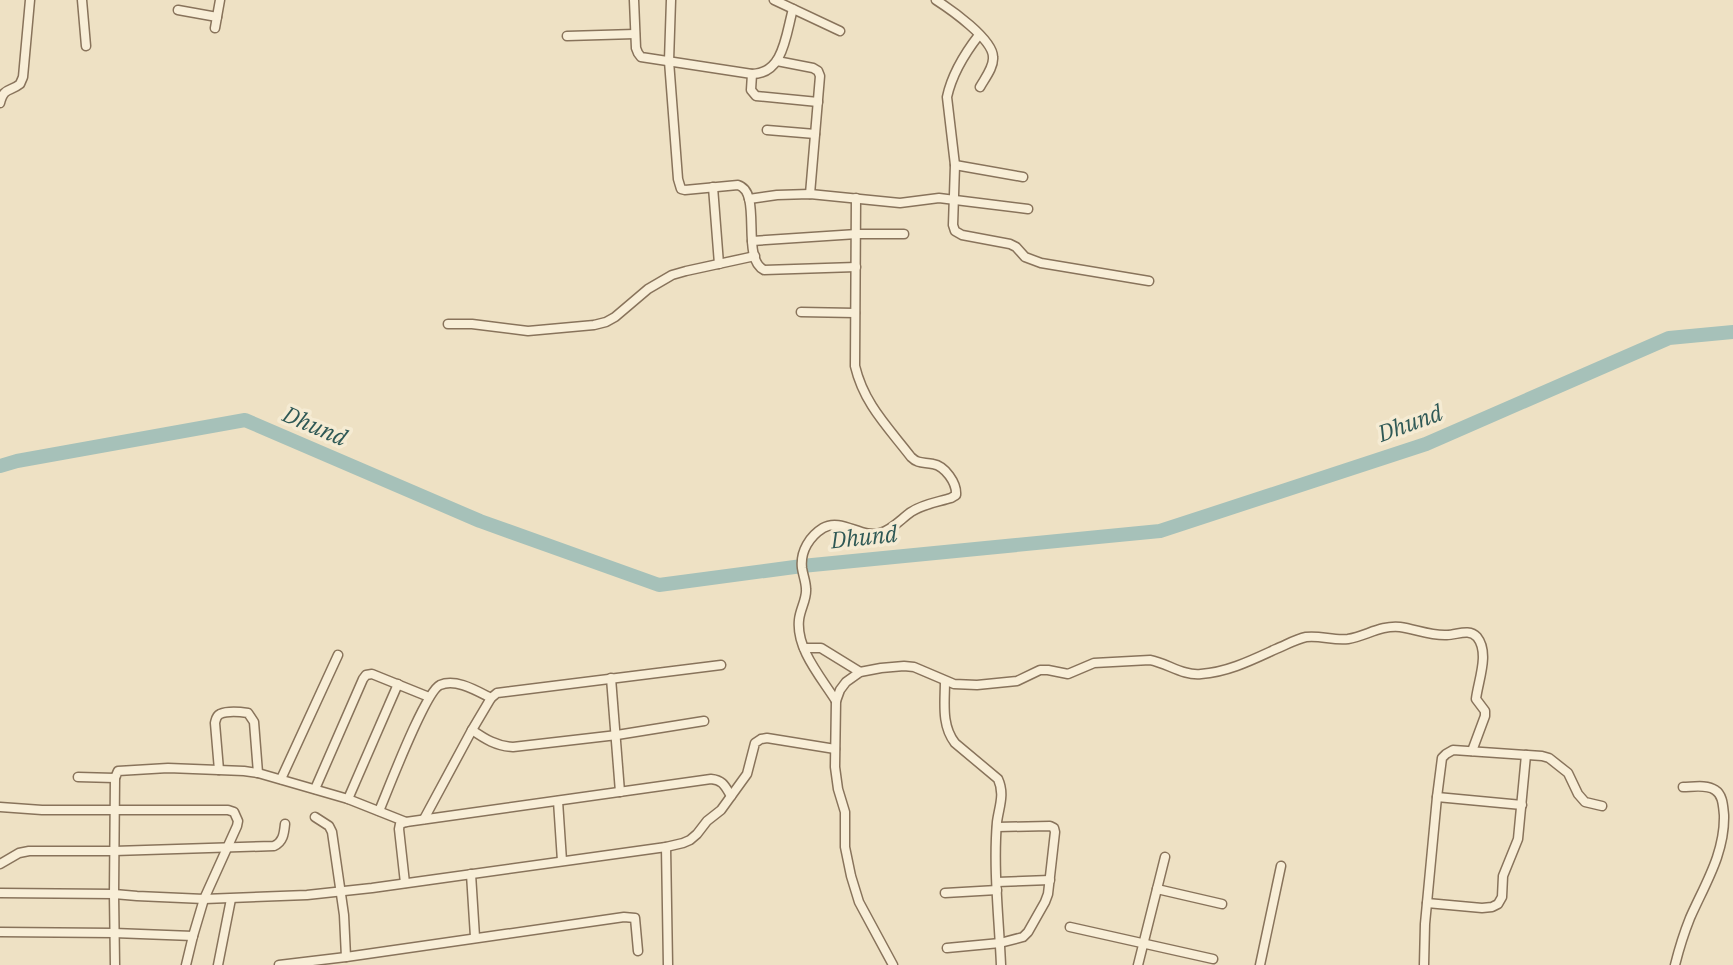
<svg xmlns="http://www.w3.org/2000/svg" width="1733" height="965" viewBox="0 0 1733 965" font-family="'IBM Plex Serif',serif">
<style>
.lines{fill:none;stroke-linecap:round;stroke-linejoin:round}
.river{stroke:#a6c1b9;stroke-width:14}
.minor-casing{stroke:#88735b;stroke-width:11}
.minor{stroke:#f8eed7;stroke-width:8}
.labels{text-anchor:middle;stroke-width:7;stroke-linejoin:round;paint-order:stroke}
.water-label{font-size:23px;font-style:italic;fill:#2e5855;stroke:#f5ebd3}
</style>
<rect width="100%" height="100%" fill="#eee1c4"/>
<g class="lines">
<!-- river -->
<polyline class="river" points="0,466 17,461 245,420 480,521 659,585 802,566 1160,531 1426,444 1669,338 1733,332"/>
<!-- minor casing -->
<g class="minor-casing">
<g id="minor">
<polyline points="82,0 86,46"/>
<path d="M634,0L636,48L638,53L641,57L752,74C784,74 786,33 793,9"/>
<path d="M671,0L669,61L678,179L681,189L685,190L738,185C763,192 740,258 764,270L856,267"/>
<polyline points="774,0 840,31"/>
<path d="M936,0C950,9 993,39 993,57C994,67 985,78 980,87"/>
<polyline points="178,10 217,17"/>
<polyline points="215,28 220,0"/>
<path d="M979,35C965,53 952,74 947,97L955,165L953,225L955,231L962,235L1010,244L1016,247L1025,257L1041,263L1149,281"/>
<polyline points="567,36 635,34"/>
<polyline points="777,61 813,68 818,71 820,76 810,194"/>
<polyline points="752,74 751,90 756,96 818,102"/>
<path d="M0,103C4,87 10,92 20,84L23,77L30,0"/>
<polyline points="767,130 815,134"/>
<polyline points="955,165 1023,177"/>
<polyline points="713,187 719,264"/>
<polyline points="749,199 777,195 810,194 900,203 939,198 1028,209"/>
<polyline points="752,241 857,234 904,234"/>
<polyline points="801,312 855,313"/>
<polyline points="448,324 472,324 528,331 594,325 606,322 615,317 648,289 672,275 686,271 755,256"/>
<polyline points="804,648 821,648 860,672"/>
<polyline points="611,678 620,792"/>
<path d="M945,681C945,702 941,725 955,743L998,779C1005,794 999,807 997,822C993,868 999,919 1001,965"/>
<path d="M836,701C821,677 796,649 799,620C800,609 807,599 806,589C806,582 803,575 802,568C800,551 810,536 823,528C841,517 862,539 880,533C892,530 901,519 911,512C923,504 938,502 951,498L956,495C957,483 945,466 933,464C923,462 918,464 911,457C888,427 864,404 855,366L856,198"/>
<path d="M472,730C485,739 496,746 513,747L617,735L704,721"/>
<path d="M219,770L215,723C216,719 216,716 220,714C227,711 241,712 248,713L254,722L258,773"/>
<polyline points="78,777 115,778"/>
<polyline points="281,779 338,655"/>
<polyline points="315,789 363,679 366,675 372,674 429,697"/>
<polyline points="1437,797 1522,805"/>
<polyline points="348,799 398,684"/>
<polyline points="558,801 562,861"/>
<polyline points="0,807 42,810 228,810 234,812 238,821 237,826 204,899 193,936 186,965"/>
<path d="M379,811C388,790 425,692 440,685C456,678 477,691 491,698"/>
<polyline points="315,817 329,826 332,832 344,915 346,957"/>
<polyline points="424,819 472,730 491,698 497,693 721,665"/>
<polyline points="666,847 668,965"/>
<path d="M0,864L19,853L29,851H114L274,846C283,842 284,834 285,824"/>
<polyline points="471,874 475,937"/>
<polyline points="997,882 1050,880"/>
<path d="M405,883L399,829L400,824L406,822L711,779C723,780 725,786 731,796"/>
<polyline points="1157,889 1222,904"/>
<polyline points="0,893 114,894 137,896 204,899 307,895 372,888 666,847 683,843 690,840 697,834 707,821 721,810 747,774 755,743 761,739 767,738 835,749"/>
<polyline points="945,893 997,890"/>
<polyline points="1427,903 1482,908 1492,907 1498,904 1502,897 1503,876 1518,839 1526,755"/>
<polyline points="1070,927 1213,959"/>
<polyline points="0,932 114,933 193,936"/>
<polyline points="947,948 1000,943 1023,937 1028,932 1045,902 1048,894 1055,832 1054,828 1050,826 997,827"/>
<polyline points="115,965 114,894 115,778 118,771 168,768 244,771 258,773 348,799 406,822"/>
<polyline points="218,965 231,899"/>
<polyline points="279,965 346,957 624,917 635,918 638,951"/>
<path d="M893,965L859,902L851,876L845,847V812L838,789L835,767L836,701L840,690L846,682L860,672L881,668L904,666L914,667L954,684L977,685L1017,681L1040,670H1048L1068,674L1094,663L1150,660C1167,663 1183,676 1201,674C1228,672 1252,660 1276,649C1286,645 1296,639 1306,637C1320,635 1334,641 1348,639C1366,636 1381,625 1400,627C1415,629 1431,636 1447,635C1457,635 1469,628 1477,637C1490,653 1478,681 1476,699L1485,711V716L1472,751"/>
<polyline points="1138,965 1165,857"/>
<polyline points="1260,965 1281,866"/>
<polyline points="1424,965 1425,924 1437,797 1442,758 1446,754 1453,750 1542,756 1549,758 1568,773 1578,794 1585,802 1602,806"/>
<path d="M1675,965C1679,949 1684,933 1690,918C1705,884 1725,853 1724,815C1723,806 1723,795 1715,790C1707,784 1692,787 1683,787"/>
</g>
</g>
<!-- minor -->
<use href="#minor" class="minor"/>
</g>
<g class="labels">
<!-- water labels -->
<g class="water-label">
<text transform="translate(1410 423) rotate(-20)" y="8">Dhund</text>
<text transform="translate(315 426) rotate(23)" y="8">Dhund</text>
<text transform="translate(864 537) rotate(-6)" y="8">Dhund</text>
</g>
</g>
</svg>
